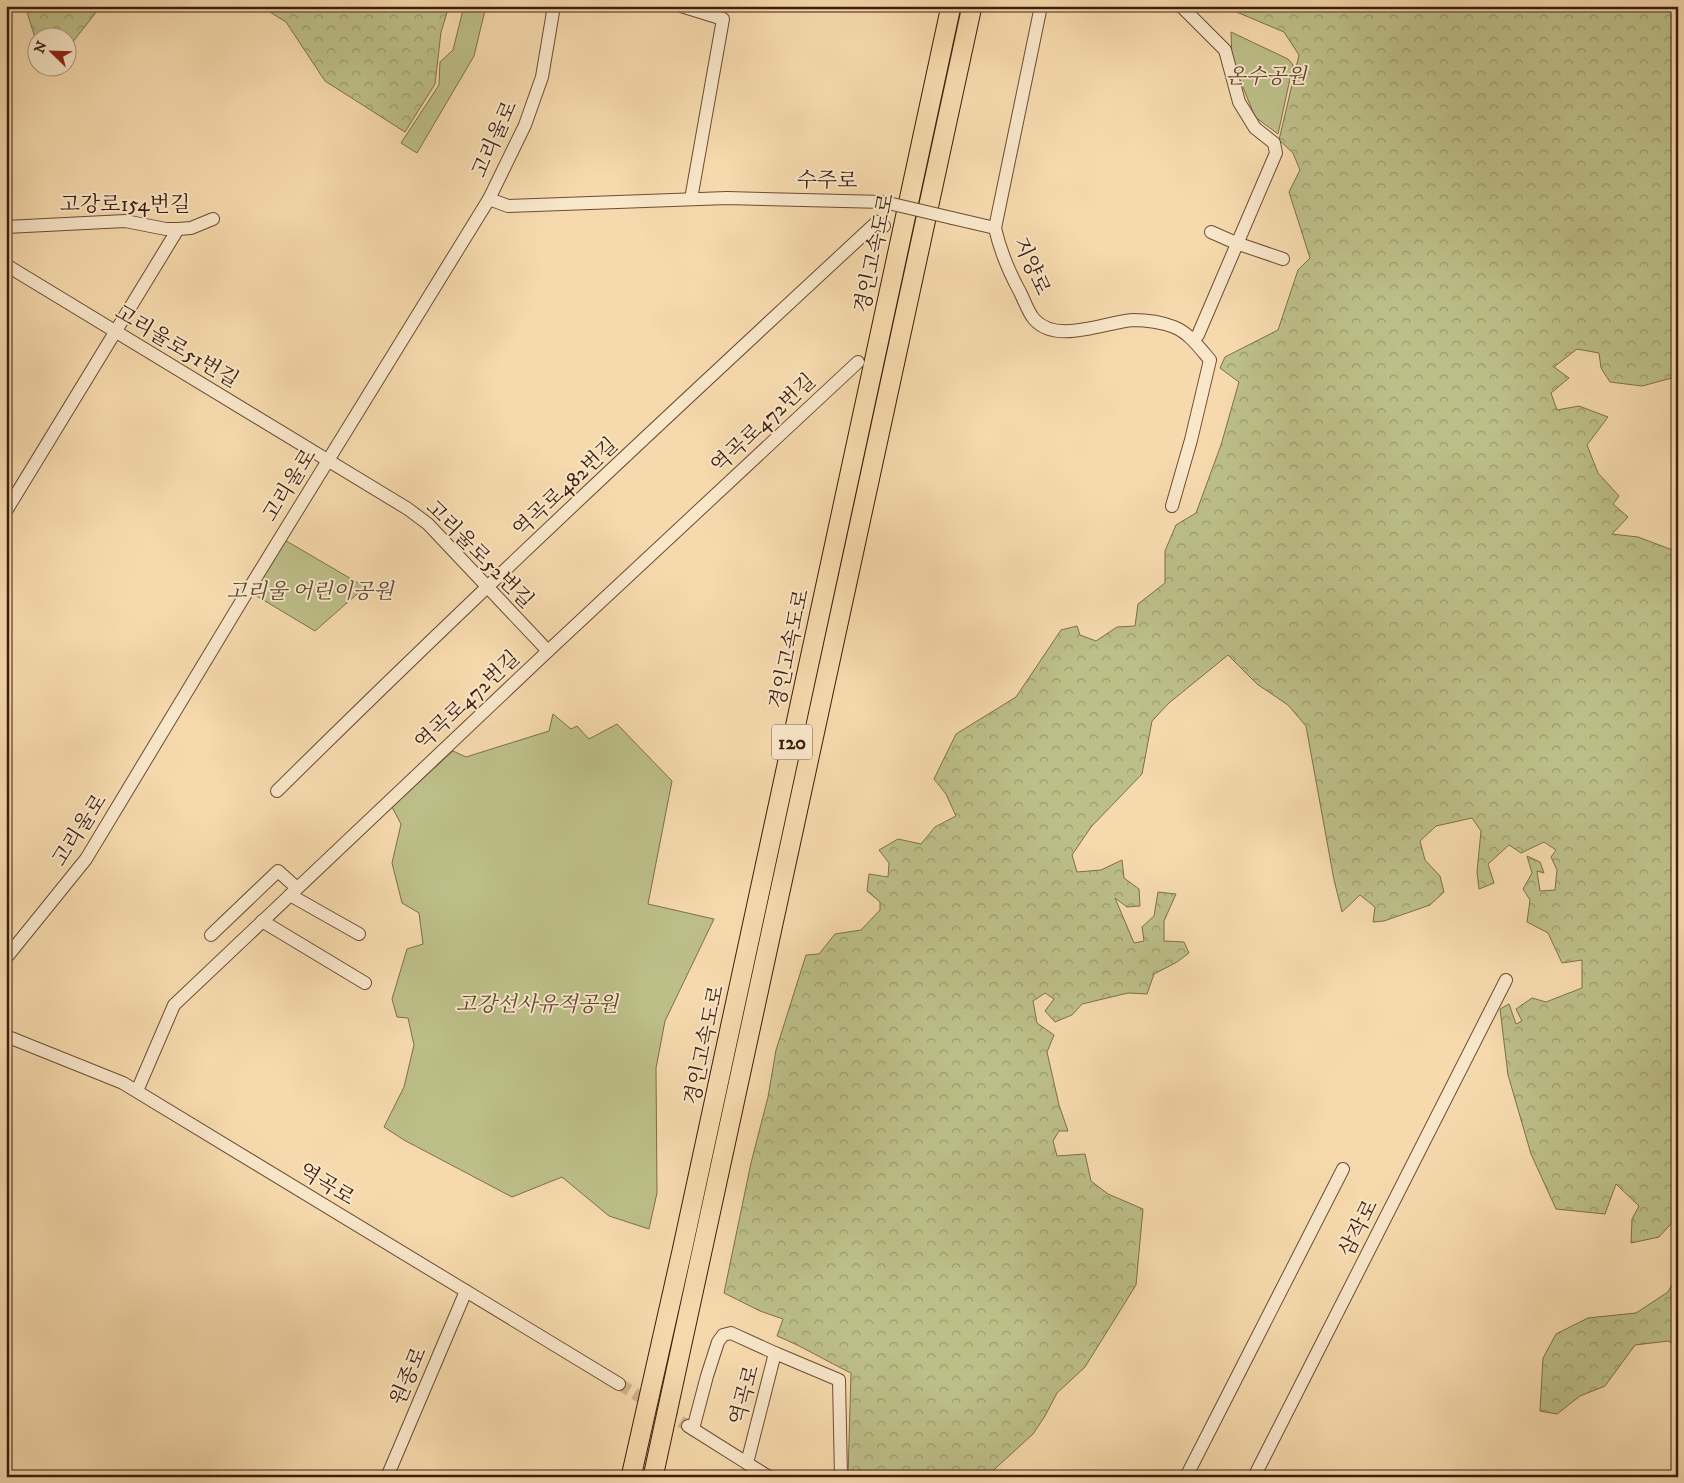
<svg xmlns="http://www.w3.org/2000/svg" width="1684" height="1483" viewBox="0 0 1684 1483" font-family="'IM FELL DW Pica','Noto Serif KR',serif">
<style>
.green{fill:#bdbf89;stroke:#7e6e4c}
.forest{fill:url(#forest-crowns);stroke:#7e6e4c}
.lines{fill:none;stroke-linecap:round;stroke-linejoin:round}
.minor-tunnel{stroke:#d1b48d;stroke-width:12;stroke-dasharray:12 6;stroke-linecap:butt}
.minor-casing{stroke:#6c4c36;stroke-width:14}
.highway-casing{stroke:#3e1d0f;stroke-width:21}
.minor{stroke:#f9e7ca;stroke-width:12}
.highway{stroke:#f6daad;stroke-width:19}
.minor-bridge-casing{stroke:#6c4c36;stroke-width:14;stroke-linecap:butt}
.minor-bridge{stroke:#f9e7ca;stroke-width:12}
.labels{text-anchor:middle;stroke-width:4;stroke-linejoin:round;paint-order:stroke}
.shield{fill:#f9e7ca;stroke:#765a47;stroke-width:1}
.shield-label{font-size:20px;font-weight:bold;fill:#3e1d0f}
.park-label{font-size:21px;font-style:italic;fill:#5e462e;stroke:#f9e7ca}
.street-label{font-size:21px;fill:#3e1d0f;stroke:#f9e7ca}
</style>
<defs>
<pattern id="forest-crowns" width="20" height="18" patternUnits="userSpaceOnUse" patternTransform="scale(1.25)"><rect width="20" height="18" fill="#bdbf89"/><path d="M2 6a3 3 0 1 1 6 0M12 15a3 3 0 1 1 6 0" fill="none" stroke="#9b9b6e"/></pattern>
</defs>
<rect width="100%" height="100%" fill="#f6daad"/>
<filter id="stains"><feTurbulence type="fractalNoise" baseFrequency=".004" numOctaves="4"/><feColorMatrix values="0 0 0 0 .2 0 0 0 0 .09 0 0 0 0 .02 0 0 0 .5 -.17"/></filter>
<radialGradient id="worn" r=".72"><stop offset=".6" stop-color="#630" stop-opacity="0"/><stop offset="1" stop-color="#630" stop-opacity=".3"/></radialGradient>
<!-- green -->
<g class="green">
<polygon points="464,6 486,6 474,56 417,153 401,143 439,85 440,62 453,50"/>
<polygon points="1231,32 1288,59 1293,65 1278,134 1255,117 1232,60"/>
<polygon points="283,539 365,587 315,631 250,592"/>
<polygon points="553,714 571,729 577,726 589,739 617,724 672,781 648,904 714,919 665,1021 656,1068 657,1193 649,1229 609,1216 562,1177 512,1197 404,1140 384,1127 404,1087 414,1045 408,1018 397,1017 392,999 407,949 423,944 419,913 402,903 392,863 401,824 392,807 453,751 466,757 549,731"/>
</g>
<!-- forest -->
<g class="forest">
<polygon points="25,6 101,6 68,48 68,38 38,38 37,44"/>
<polygon points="260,6 449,6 441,32 435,84 405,132 325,81 286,22"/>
<path d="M1228,6H1678V379L1672,378L1642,386L1610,382L1601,368L1599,353L1577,349L1554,367L1569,378L1551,393L1557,410L1579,406L1608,417L1587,445L1598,473L1619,496L1613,504L1628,517L1612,534L1638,537L1678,552V1216L1659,1237L1631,1243L1632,1219L1639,1206L1616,1184L1605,1214L1556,1209L1531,1154L1508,1075L1500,1009L1509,1004L1516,1024L1522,1021L1516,1009L1532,998L1546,1002L1582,988V960L1562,963L1548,933L1527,922L1530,900L1523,889L1532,873L1527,856L1540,862L1544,873L1537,871L1540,891L1555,890L1557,870L1551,857L1556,850L1544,842L1521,853L1509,845L1488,864L1494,883L1479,889L1477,872L1481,831L1472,818L1436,826L1420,841L1425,860L1440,876L1444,892L1430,905L1384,921L1373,922L1375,907L1360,895L1342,912L1334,880L1306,726L1288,705L1257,684L1228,655L1169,703L1152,721L1142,774L1091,827L1072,855L1077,872L1101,870L1122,860L1124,878L1139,889L1140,906L1127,907L1115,898L1134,943L1144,941L1142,927L1154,916L1158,892L1176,894L1164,921V941L1184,942L1189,953L1177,962L1154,974L1147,994L1128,993L1082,1004L1072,1015L1055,1022L1045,1011L1054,999L1045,993L1033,1001L1037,1023L1054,1035L1047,1052L1059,1105L1068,1131H1059L1053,1141L1057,1156L1085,1154L1091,1181L1108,1194L1143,1209L1136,1285L1085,1367L1057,1393L1045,1416L1033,1434L986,1477H848L851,1373C826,1361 802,1346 777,1336L783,1319L760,1311L724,1293L751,1163L768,1097L776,1050L806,955L819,954L835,934L861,930L880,910V902L867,891L869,874L888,877L889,863L879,850L898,839L921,844L935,827L956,816L946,794L934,779L956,734L1016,697L1061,630L1077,626L1080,635L1096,641L1117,627L1135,626L1138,604L1165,583V551L1176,525L1196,513L1221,445L1239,382L1220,368L1225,357L1278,330L1298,270L1310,258L1289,192L1300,170L1293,153L1279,140L1299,55L1284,32L1227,8Z"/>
<polygon points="1678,1273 1678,1346 1668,1341 1635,1345 1605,1386 1580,1396 1557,1414 1540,1411 1543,1358 1556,1334 1588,1318 1636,1313 1668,1292"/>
</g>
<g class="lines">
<!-- minor-tunnel -->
<polyline class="minor-tunnel" points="619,1384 688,1426"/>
<!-- minor casing -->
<g class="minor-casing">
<g id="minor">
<polyline points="681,6 723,19 691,199"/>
<path d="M1041,6L995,228C1000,250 1009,272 1020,292C1024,300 1028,312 1034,319C1056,345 1105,322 1133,320C1146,320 1161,322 1174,327C1189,333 1199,347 1210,360L1191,440L1172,506"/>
<polyline points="1181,6 1225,50 1239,102 1255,128 1274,143 1276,153 1198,335 1193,339"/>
<polyline points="489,199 508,206 727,198 884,202"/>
<polyline points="952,218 995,228"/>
<polyline points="6,227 125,221 166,229 178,229 191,228 213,219"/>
<polyline points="1211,232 1236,243 1283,259"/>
<polyline points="6,265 408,509 428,524 548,651"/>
<polyline points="6,511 178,229"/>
<path d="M277,791C473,597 675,409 877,222L884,226"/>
<polyline points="290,895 359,934"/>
<polyline points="262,921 365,983"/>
<polyline points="211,935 278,871 297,888"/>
<polyline points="6,958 86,859 247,592 489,199 525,125 542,77 554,6"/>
<polyline points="6,1036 123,1083 619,1384"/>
<polyline points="137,1091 174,1005 548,651 858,362"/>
<polyline points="688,1426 769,1477"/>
<polyline points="693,1429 707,1376 718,1342 723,1335 731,1333 775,1353"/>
<polyline points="747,1463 775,1353 839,1380 841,1477"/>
<polyline points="387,1477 466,1291"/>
<polyline points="1186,1477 1343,1169"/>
<polyline points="1254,1477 1506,980"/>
</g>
</g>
<!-- highway casing -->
<g class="highway-casing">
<g id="highway">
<polyline points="631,1477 682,1251 951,6"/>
<polyline points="653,1477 972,6"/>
</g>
</g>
<!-- minor -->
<use href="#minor" class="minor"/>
<!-- highway -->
<use href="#highway" class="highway"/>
<!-- minor-bridge casing -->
<g class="minor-bridge-casing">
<polyline id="minor-bridge" points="884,202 952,218"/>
</g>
<!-- minor-bridge -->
<use href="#minor-bridge" class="minor-bridge"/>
</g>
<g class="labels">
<!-- shield labels -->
<rect class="shield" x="772" y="724.5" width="40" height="35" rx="4"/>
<g class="shield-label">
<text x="792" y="749">120</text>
</g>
<!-- park labels -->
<g class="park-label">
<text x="1266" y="83">온수공원</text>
<text x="310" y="598">고리울 어린이공원</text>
<text x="537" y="1011">고강선사유적공원</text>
</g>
<!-- street labels -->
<g class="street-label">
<text transform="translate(494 139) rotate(-66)" y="7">고리울로</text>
<text transform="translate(827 180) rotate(1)" y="7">수주로</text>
<text x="125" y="211">고강로154번길</text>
<text transform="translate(874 253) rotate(-78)" y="7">경인고속도로</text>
<text transform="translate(1032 266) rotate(66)" y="7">지양로</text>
<text transform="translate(177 346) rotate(31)" y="7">고리울로51번길</text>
<text transform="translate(763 423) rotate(-43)" y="7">역곡로472번길</text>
<text transform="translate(289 485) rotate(-58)" y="7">고리울로</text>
<text transform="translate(565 487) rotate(-43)" y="7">역곡로482번길</text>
<text transform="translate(480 554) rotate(45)" y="7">고리울로52번길</text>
<text transform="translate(789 649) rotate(-78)" y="7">경인고속도로</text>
<text transform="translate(467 700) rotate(-43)" y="7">역곡로472번길</text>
<text transform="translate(79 830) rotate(-57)" y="7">고리울로</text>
<text transform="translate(704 1045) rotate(-78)" y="7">경인고속도로</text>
<text transform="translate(327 1184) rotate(31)" y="7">역곡로</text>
<text transform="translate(1358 1228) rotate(-63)" y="7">삼작로</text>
<text transform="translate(408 1376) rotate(-67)" y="7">원종로</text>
<text transform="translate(744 1395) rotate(-75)" y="7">역곡로</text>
</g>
</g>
<!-- margin -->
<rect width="1684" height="1483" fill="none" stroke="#f6daad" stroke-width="25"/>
<rect x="8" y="8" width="1669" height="1468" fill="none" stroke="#3e1d0f" stroke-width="2.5"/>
<rect x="12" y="12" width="1659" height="1458" fill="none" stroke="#3e1d0f"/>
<!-- north arrow -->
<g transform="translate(52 52) rotate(293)"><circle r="24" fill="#f9e7ca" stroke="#ae967f"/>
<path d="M0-4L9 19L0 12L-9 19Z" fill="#8f2418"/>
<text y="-8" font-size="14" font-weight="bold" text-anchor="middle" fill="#3e1d0f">N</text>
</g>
<rect width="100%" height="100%" filter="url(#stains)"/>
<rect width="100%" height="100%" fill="url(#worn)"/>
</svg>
